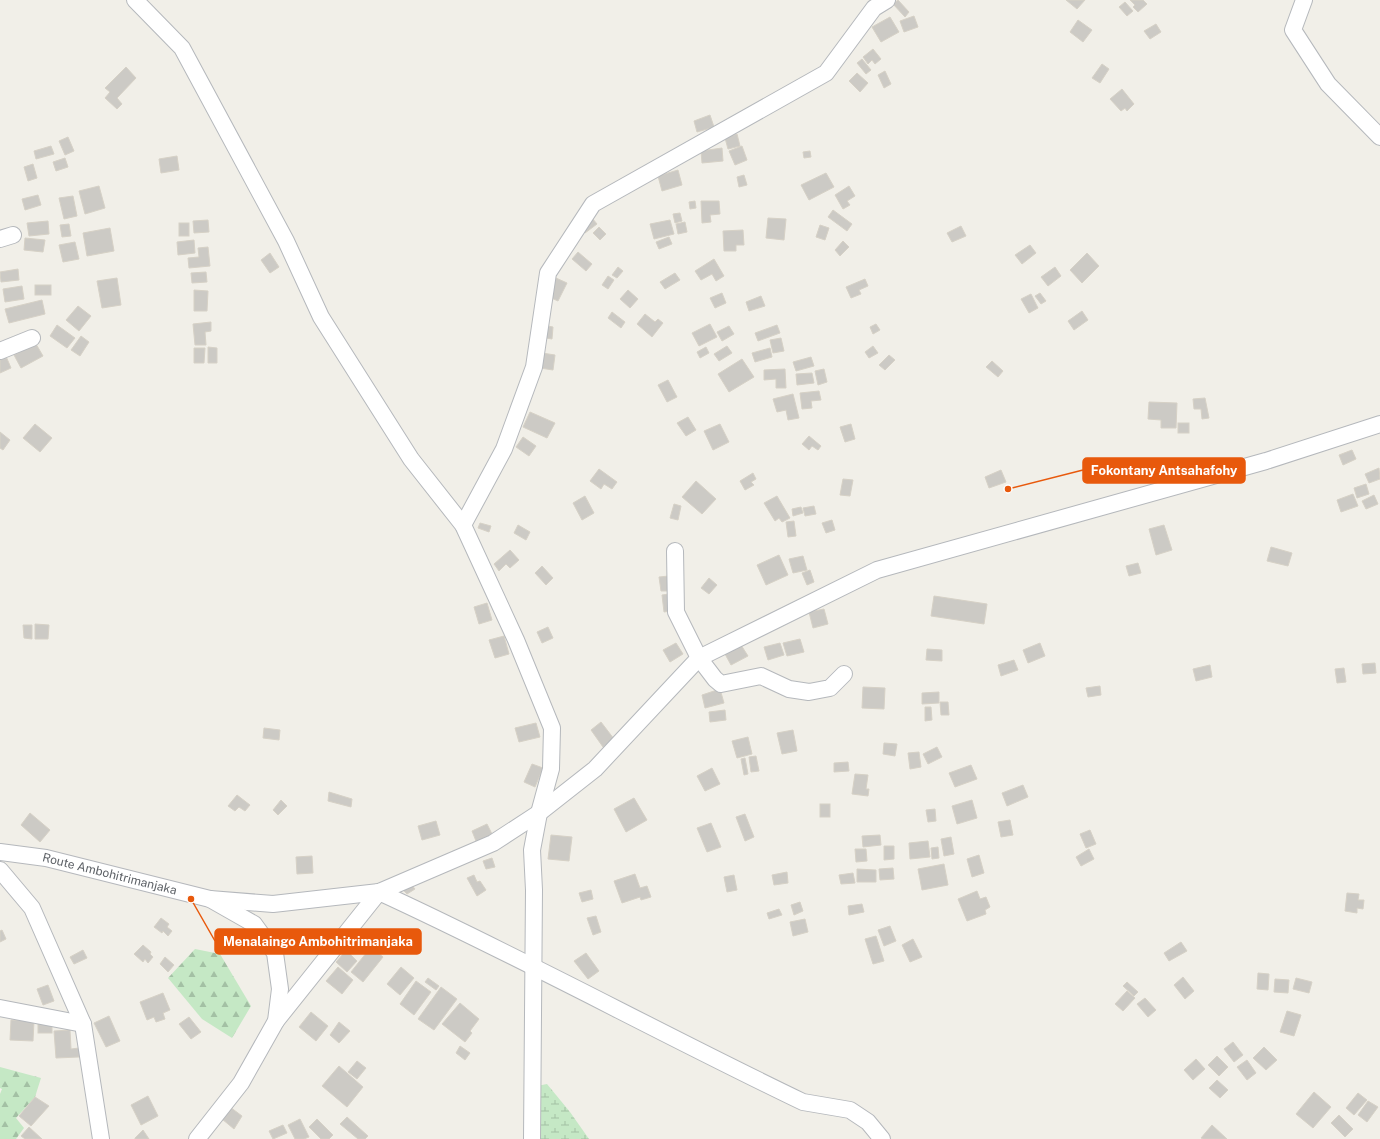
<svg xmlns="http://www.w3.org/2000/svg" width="1380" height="1139" viewBox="0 0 1380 1139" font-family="'Public Sans',sans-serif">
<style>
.forest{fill:url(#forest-firs)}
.wetland{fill:url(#wetland-marsh)}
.building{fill:#cccac5;stroke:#d6d1c6}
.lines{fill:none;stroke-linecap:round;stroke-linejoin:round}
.minor-casing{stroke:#b5b8bc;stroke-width:18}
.minor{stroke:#fff;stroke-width:16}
.labels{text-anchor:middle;stroke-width:3.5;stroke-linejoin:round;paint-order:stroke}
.street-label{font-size:12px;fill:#5f6368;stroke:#fff}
.leader{fill:none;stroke:#e8590c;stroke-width:1.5}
.callout-dot{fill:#e8590c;stroke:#fff;stroke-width:1.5}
.callout{fill:#e8590c;stroke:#e8590c;stroke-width:1.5}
.callout-label{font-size:13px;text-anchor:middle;font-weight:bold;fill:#fff}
</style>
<defs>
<pattern id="forest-firs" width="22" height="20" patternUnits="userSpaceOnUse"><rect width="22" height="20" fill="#c5e8c5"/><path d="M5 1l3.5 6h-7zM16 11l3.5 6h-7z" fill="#a3c0a4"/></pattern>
<pattern id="wetland-marsh" width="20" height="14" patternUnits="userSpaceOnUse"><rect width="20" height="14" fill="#c5e8c5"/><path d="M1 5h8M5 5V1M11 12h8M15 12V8" fill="none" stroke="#a3c0a4"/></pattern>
</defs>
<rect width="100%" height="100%" fill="#f1efe8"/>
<!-- forest -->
<g class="forest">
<polygon points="195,949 220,954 251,1006 232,1038 202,1019 168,978"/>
<polygon points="0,1067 41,1078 35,1097 16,1118 24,1128 16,1139 0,1139 0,1094 2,1089 0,1088"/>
</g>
<!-- wetland -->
<polygon class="wetland" points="547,1084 570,1112 589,1139 537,1139 537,1086"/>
<!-- building -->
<g class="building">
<polygon points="898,0 909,12 905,17 893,4"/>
<polygon points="1066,0 1085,0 1077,9"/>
<polygon points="1130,0 1143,0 1147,4 1138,12 1133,7 1135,5"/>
<polygon points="1125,2 1133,11 1127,16 1119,7"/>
<polygon points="914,16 918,27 904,32 900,21"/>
<polygon points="890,17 899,32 881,42 872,27"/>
<polygon points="1078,20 1092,30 1083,42 1070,32"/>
<polygon points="1156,24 1161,32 1150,39 1144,31"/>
<polygon points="873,49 881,59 875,64 872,60 868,64 863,57"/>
<polygon points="862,59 871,70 866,74 857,63"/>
<polygon points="1102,64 1109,69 1100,83 1092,78"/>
<polygon points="126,67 136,78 117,98 122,104 117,109 105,98 110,92 105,88"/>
<polygon points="885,71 891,84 884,88 878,75"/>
<polygon points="857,73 868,83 860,92 849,81"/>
<polygon points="1122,89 1134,104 1127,111 1125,108 1121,111 1110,99"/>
<polygon points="710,115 714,127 697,132 694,121"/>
<polygon points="737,134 740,146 728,149 725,138"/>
<polygon points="68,137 74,151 65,155 59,141"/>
<polygon points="51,146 54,154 36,159 34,151"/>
<polygon points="742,146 747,160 735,165 729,151"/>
<polygon points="722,148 723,161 702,163 701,151"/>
<polygon points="810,151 811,157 804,158 803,152"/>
<polygon points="177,156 179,170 161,173 159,159"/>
<polygon points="65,158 68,167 56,171 53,162"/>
<polygon points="33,164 37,178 28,181 24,167"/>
<polygon points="678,170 682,185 662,191 658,176"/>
<polygon points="826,173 834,187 809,200 801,185"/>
<polygon points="744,175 747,185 739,187 737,177"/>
<polygon points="99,186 105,208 85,214 79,191"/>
<polygon points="849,186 855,196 847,201 850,205 843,209 835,195"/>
<polygon points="38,195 41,205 25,210 22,199"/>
<polygon points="73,196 77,216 64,219 59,198"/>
<polygon points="695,201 696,208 690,209 689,202"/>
<polygon points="701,201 719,201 720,214 710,215 711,222 702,223"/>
<polygon points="833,210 852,224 847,231 828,217"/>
<polygon points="680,213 682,221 675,223 673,214"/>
<polygon points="592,218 597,224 585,233 580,226"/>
<polygon points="768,218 786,219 784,240 766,238"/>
<polygon points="208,220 209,232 194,233 193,221"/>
<polygon points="670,220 674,234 654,239 650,224"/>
<polygon points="48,221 49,234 29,236 27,223"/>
<polygon points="685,222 687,232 678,234 676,224"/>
<rect x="179" y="223" width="10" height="13"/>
<polygon points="69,224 71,236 62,237 60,225"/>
<polygon points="820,225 829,228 825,240 816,237"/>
<polygon points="961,226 966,236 952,242 947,233"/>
<polygon points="599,227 606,234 600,240 593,233"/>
<polygon points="110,228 114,251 87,256 83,233"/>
<polygon points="743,230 744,245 736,245 736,251 724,251 723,231"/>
<polygon points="669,237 672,244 659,249 656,242"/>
<polygon points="25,238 45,240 43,252 24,250"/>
<polygon points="194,240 195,253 178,255 177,242"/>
<polygon points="843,241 849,247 840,256 835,250"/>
<polygon points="75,242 79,259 63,262 59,245"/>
<polygon points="1030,245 1036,253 1022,264 1015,255"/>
<polygon points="208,247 210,266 189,268 188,258 199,257 198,248"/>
<polygon points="578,252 592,264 586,271 572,259"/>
<polygon points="270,253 279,267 270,273 261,260"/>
<polygon points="1087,253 1099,266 1082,283 1070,270"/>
<polygon points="714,259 724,276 716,281 712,274 701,280 695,271"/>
<polygon points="618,267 623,271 617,278 612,275"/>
<polygon points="1055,267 1061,276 1048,286 1041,277"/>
<polygon points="18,269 19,280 1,282 0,272"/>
<polygon points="206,272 207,282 192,283 191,273"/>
<polygon points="675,273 680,280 665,289 660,282"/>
<polygon points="608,276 614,280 608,289 602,285"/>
<polygon points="117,278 121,305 102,308 97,281"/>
<polygon points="556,278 567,283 558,301 547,296"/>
<polygon points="865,279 868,286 859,290 861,294 851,298 846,287"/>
<rect x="35" y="285" width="16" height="10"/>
<polygon points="22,286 24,299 5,302 3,289"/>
<polygon points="194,290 208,291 207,311 194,311"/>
<polygon points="628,290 638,299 630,308 620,299"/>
<polygon points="722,293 726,303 715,308 710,298"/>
<polygon points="1040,293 1046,301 1041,304 1035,296"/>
<polygon points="1031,294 1038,308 1029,313 1021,299"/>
<polygon points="761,296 765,306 749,311 746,302"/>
<polygon points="42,300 45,314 9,323 5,309"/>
<polygon points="78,306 91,316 79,331 66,320"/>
<polygon points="1082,311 1088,320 1074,330 1068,321"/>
<polygon points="612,312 625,322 621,328 608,318"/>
<polygon points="645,314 655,322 658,319 663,323 652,337 637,324"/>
<polygon points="211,322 211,331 205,332 206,345 195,345 193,324"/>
<polygon points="710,324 717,337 699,346 692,333"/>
<polygon points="876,324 880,330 873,334 870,327"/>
<polygon points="57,325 75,338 67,348 50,336"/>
<polygon points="777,325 780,333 758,341 755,333"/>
<polygon points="548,326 553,327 552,339 546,338"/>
<polygon points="729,326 734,334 722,341 717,332"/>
<polygon points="81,336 89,342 80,356 71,350"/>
<polygon points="781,338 784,351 773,353 770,340"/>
<polygon points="36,344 43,356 21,368 14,355"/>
<polygon points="727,346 732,353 719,361 714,354"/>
<polygon points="873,346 878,353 869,358 865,352"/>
<polygon points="208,347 217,348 217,363 208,363"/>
<polygon points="706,347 709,353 700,358 697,352"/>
<polygon points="194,348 205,348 204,363 194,363"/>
<polygon points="770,348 772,357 755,362 752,353"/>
<polygon points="542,353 555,355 553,370 540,368"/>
<polygon points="5,354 11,368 0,373 0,356"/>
<polygon points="889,355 895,360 885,370 879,365"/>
<polygon points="811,357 814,366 796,371 793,362"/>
<polygon points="742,359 754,377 729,392 718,374"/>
<polygon points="992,361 1003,371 998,377 986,367"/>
<polygon points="785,369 786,388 776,388 776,379 764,380 764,370"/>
<polygon points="824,369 827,382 818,385 815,371"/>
<polygon points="812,373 814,383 797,385 796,374"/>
<polygon points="668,380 677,397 667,402 658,385"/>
<polygon points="819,391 821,400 811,401 812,408 802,409 800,393"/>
<polygon points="793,394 799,418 788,420 786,410 777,412 773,399"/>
<polygon points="1205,398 1209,418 1202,419 1201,409 1194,409 1193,399"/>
<polygon points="1149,402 1177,403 1176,428 1161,428 1161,420 1148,419"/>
<polygon points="530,412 555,423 547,438 523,427"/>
<polygon points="688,417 696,430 686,436 677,423"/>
<rect x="1178" y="423" width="11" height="10"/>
<polygon points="35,424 52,438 40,452 23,438"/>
<polygon points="720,424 729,442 713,450 704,431"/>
<polygon points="851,424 855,439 845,442 840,427"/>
<polygon points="0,432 10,440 3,450 0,448"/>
<polygon points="809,436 821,446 818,450 812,446 809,450 802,444"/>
<polygon points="523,437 536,446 529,456 516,447"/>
<polygon points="1352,450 1356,459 1343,465 1339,455"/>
<polygon points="1379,468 1380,479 1369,483 1365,474"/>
<polygon points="599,469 617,482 612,489 604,484 601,489 590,481"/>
<polygon points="1001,470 1006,482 989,488 985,477"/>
<polygon points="753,473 756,479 751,482 754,485 745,490 740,481"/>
<polygon points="843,479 853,480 850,496 840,495"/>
<polygon points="696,481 716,499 702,514 682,497"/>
<polygon points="1366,484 1369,494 1357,498 1354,488"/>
<polygon points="1353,494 1358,506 1341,512 1337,500"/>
<polygon points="1374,495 1378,504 1366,509 1362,501"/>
<polygon points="585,496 594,513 582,520 573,503"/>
<polygon points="777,496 790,518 782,522 779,518 775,521 764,503"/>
<polygon points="674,504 681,506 678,520 670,518"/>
<polygon points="814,506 816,514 805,516 803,508"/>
<polygon points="801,507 803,513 793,516 792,509"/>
<polygon points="832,520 835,530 826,533 822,523"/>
<polygon points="794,521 796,536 788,537 786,522"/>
<polygon points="480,523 491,526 489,532 478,528"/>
<polygon points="518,525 530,532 526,540 514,533"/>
<polygon points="1164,525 1172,550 1156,555 1149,529"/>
<polygon points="1271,547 1292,553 1288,566 1267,561"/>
<polygon points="510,550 519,560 510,568 506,564 499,571 494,564"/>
<polygon points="779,555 788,575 766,585 757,565"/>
<polygon points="803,556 807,570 793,573 789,559"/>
<polygon points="1138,563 1141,573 1129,576 1126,566"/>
<polygon points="542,566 553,578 546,585 535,573"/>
<polygon points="810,570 814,582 807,585 802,573"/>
<polygon points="669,576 670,591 661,591 659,577"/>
<polygon points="709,578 717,585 709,594 701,588"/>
<polygon points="669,594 671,611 664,612 662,595"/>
<polygon points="934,596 987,604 984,624 931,616"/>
<polygon points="487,603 492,620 479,624 474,607"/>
<polygon points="824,609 828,624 813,628 809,612"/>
<polygon points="35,624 49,625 48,639 35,639"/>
<polygon points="23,625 32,625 32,639 24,638"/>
<polygon points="548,627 553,638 542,643 537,632"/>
<polygon points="504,636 509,654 495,658 489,640"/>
<polygon points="800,639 804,652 787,656 783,643"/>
<polygon points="676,643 683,654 670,662 663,650"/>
<polygon points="780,643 784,655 768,660 764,647"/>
<polygon points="1040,643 1045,656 1028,663 1023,650"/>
<polygon points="741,645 748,656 731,665 725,654"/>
<polygon points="927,649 942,650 942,661 926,660"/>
<polygon points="1014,660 1018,670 1001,676 998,665"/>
<polygon points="1375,663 1376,673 1363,674 1362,664"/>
<polygon points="1210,665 1212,677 1196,681 1193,669"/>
<polygon points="1344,668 1346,682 1337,683 1335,669"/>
<polygon points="1100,686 1101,695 1088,697 1086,688"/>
<polygon points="863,687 885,688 884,709 862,708"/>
<polygon points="720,689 724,703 705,708 702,695"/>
<polygon points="939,692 939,703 922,704 922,693"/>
<polygon points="940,702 948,702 949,715 941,715"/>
<polygon points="925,707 931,707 932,720 925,721"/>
<polygon points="725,710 726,720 710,722 709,712"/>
<polygon points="601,722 614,739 603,747 591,730"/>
<polygon points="536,723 540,737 519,742 515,728"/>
<polygon points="264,728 280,730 279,740 263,738"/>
<polygon points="793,730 797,751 782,754 777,733"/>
<polygon points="748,737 752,754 737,758 732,741"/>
<polygon points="884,743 897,744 895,756 883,754"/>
<polygon points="937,747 942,757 928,764 923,754"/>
<polygon points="919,752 921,767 910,769 908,753"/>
<polygon points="756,756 759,771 751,772 749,757"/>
<polygon points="745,758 748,774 744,775 741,759"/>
<polygon points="848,762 849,771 834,772 834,763"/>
<polygon points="532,764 543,768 535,787 524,782"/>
<polygon points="971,765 977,779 955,787 949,773"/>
<polygon points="712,768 720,784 705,791 697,776"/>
<polygon points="855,774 868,775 866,789 869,789 868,796 852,794"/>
<polygon points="1023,785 1028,797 1007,806 1002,793"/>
<polygon points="329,792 352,799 351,807 328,801"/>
<polygon points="237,795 250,805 245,811 239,807 235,811 228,806"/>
<polygon points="634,798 647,820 626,832 614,809"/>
<polygon points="281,800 287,806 278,815 273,810"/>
<polygon points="972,800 977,818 957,824 952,806"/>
<rect x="820" y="804" width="10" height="13"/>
<polygon points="935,809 936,821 928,822 926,810"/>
<polygon points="30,813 50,830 40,842 21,825"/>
<polygon points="745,814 754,837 745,841 736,817"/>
<polygon points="1010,820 1013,835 1001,837 998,822"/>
<polygon points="436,821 440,835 422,840 418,826"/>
<polygon points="711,823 721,847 707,852 697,828"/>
<polygon points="487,824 492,834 476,841 472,831"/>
<polygon points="1090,830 1096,844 1086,848 1080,834"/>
<polygon points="551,835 572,837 569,861 548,859"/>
<polygon points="880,835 881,845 863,847 862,836"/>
<polygon points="951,837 954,854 944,856 941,839"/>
<polygon points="928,841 930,857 910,859 909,843"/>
<polygon points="884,846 894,846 894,859 884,860"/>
<polygon points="938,847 939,858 932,859 931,848"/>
<polygon points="855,849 866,849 867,861 856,862"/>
<polygon points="1089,849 1094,859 1081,866 1076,857"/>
<polygon points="979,855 984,873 972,877 967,859"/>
<polygon points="312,856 313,873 297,874 296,857"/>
<polygon points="492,858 495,867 486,869 483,861"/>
<polygon points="944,864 948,885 922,890 918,869"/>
<polygon points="893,868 894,879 880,880 879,869"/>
<polygon points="857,869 876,870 876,882 857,882"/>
<polygon points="787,872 788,883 774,885 772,875"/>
<polygon points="853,873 855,883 841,884 839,875"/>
<polygon points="635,874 640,888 647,886 651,897 641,900 640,897 622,903 614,881"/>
<polygon points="474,875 477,882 480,881 486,890 477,896 467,878"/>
<polygon points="734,875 737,890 727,892 724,877"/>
<polygon points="409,882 415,889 407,894 401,888"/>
<polygon points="591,890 593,899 582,902 579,893"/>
<polygon points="977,891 980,899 986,897 990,907 985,910 986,914 967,921 958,899"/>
<polygon points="1347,893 1359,894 1358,900 1364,900 1363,909 1357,908 1357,913 1345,911"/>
<polygon points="800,902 803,911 794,915 791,905"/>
<polygon points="862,904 864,912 849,915 848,906"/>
<polygon points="779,909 782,915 769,919 767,913"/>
<polygon points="596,916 601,932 593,935 587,918"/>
<polygon points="161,918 169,924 167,927 172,931 168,936 163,931 162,933 154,927"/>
<polygon points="805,919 808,932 793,936 790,922"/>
<polygon points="890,926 896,941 884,946 878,930"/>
<polygon points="2,930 6,939 0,942 0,931"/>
<polygon points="876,936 884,961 873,964 865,939"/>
<polygon points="351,937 358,942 349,953 357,961 347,972 336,962 343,954 340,951"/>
<polygon points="913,939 922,957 910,962 902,945"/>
<polygon points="1181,942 1187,951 1169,961 1164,953"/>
<polygon points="143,945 151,952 150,954 153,957 148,963 145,959 143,962 134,954"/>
<polygon points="371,947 383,957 363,982 351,972"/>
<polygon points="83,950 87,958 74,964 70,957"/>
<polygon points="586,953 599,971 588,979 574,961"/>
<polygon points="165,957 174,965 168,972 160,964"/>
<polygon points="338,967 353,980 342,994 326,981"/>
<polygon points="401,967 414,978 400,995 387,984"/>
<polygon points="1258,973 1269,974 1268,990 1257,989"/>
<polygon points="1183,977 1194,991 1185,999 1174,985"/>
<polygon points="428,978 439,986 436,990 425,982"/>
<polygon points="1296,978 1312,982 1309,993 1293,989"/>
<polygon points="1275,979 1289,980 1288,993 1274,992"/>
<polygon points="416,981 431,992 414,1015 400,1004"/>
<polygon points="1127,982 1138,992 1134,996 1123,986"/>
<polygon points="48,985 54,1001 43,1005 37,989"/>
<polygon points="441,987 457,999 434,1030 418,1019"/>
<polygon points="1127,991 1135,998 1123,1011 1115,1004"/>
<polygon points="163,993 170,1010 163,1013 165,1019 156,1022 154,1017 147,1020 140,1002"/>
<polygon points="1145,998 1156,1010 1148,1017 1137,1004"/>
<polygon points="460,1003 479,1019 470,1031 472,1033 465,1042 442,1024"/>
<polygon points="1287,1011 1301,1015 1294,1036 1280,1032"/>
<polygon points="311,1012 328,1026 316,1041 299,1027"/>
<polygon points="109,1016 120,1041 106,1047 94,1023"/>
<polygon points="189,1017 201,1032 191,1039 179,1024"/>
<polygon points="11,1020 34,1021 33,1041 10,1040"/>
<polygon points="339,1022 350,1031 339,1043 330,1035"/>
<rect x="38" y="1023" width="14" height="10"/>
<polygon points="70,1030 71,1049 79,1048 79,1057 56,1058 54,1031"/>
<polygon points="1233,1042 1243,1055 1234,1062 1224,1049"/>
<polygon points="460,1046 470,1053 465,1060 456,1053"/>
<polygon points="1264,1047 1277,1060 1266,1070 1253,1058"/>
<polygon points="1217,1056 1228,1067 1219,1076 1208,1065"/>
<polygon points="1196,1059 1205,1069 1193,1080 1184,1070"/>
<polygon points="1247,1060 1256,1073 1247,1080 1237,1067"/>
<polygon points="357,1061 366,1068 357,1079 348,1072"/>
<polygon points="339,1066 363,1087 347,1107 322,1086"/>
<polygon points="1217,1080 1228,1090 1220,1098 1209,1088"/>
<polygon points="1314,1092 1331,1107 1313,1128 1296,1114"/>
<polygon points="1358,1093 1367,1100 1354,1115 1346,1108"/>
<polygon points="148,1096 158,1116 141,1125 131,1105"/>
<polygon points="35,1097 49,1106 31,1126 19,1116"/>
<polygon points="1368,1101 1378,1107 1367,1122 1358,1115"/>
<polygon points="230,1107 242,1116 234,1129 222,1119"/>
<polygon points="1339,1115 1353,1129 1345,1137 1331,1123"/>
<polygon points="347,1117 368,1136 365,1139 358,1139 340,1124"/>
<polygon points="300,1119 309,1137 304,1139 295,1139 288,1125"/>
<polygon points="317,1119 333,1135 329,1139 321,1139 309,1127"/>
<polygon points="283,1125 287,1133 273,1139 269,1131"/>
<polygon points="1212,1125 1227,1139 1203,1139 1201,1138"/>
<polygon points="29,1127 42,1139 25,1139 21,1136"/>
<polygon points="143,1130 149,1139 135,1139 135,1138"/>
</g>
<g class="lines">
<!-- minor casing -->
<g class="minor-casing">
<g id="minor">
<polyline points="135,0 182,48 286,241 321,317 411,459 463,525 516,640 552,728 551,769 539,813 532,850 534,890 532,1139"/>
<polyline points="1304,0 1293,30 1328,84 1380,137"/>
<polyline points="0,239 13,235"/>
<polyline points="0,351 32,338"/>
<polyline points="463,525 504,449 534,367 548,273 593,204 826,73 874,8 887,0"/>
<polyline points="675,551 676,612 699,658 715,679 721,684 761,676 789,689 809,692 830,688 844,674"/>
<path id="s1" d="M0,852L46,858L210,899L254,924L275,953L280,989L276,1021L241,1083L197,1139"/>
<polyline points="0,870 32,908 83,1024 101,1139"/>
<polyline points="210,899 273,904 379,892 493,843 539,813 595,769 699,658 877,570 1266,461 1380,424"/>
<polyline points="0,1008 83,1024"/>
<path d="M276,1021L379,892C523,958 661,1034 803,1102L850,1110L868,1122L882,1139"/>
</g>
</g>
<!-- minor -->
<use href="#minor" class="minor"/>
</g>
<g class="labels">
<!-- street labels -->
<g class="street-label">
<text dy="4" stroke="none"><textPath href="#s1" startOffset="112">Route Ambohitrimanjaka</textPath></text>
</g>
</g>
<!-- callouts -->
<path class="leader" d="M1008 489L1083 470M191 899L215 941"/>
<g class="callout-dot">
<circle cx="1008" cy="489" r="4"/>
<circle cx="191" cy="899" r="4"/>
</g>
<g class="callout">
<rect x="1083" y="458" width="162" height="25" rx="4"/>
<rect x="215" y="929" width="206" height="25" rx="4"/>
</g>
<g class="callout-label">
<text x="1164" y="475">Fokontany Antsahafohy</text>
<text x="318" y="946">Menalaingo Ambohitrimanjaka</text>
</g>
</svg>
